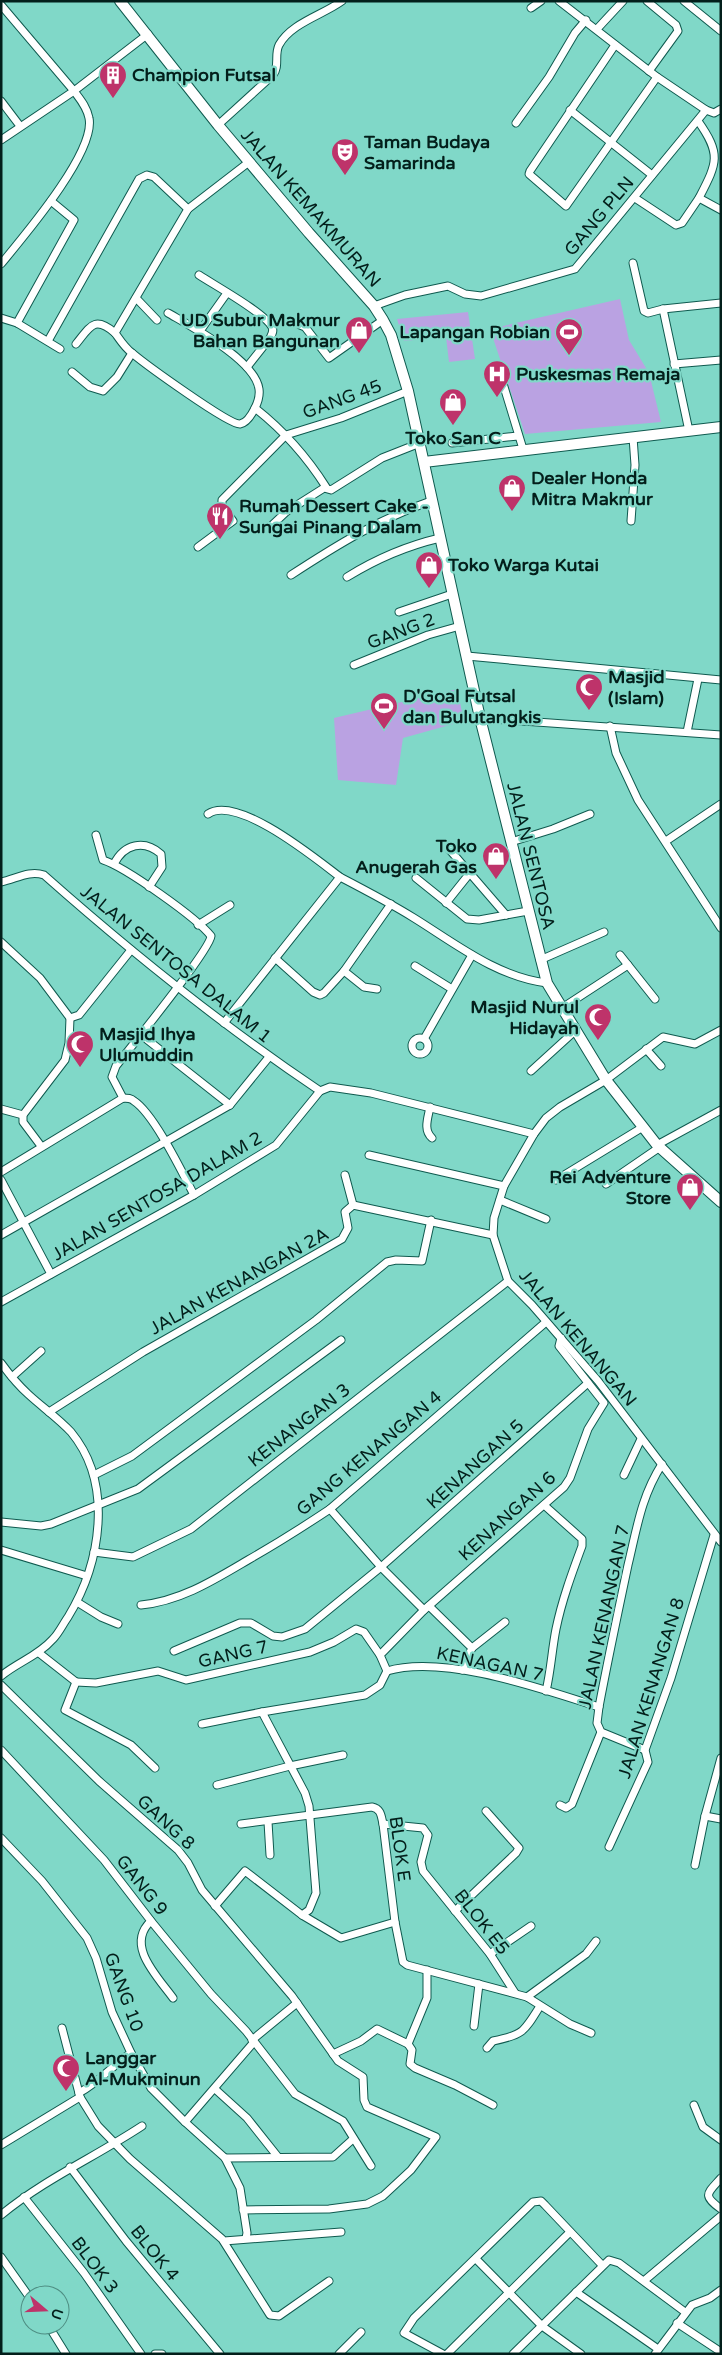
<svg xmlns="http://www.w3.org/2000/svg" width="722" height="2355" viewBox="0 0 722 2355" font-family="'Varela Round',sans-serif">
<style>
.green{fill:#baa2e2}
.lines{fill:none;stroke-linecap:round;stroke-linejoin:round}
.street-casing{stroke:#0f5a4f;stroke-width:9}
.secondary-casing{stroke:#0f5a4f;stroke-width:12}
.street{stroke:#fff;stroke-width:7}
.secondary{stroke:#fff;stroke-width:10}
.labels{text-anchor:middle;stroke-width:4.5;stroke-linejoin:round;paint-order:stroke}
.poi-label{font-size:18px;font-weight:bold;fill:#031f1b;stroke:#80d8c8;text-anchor:start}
.street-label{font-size:18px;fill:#031f1b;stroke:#80d8c8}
</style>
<rect width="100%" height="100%" fill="#80d8c8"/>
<!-- green -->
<g class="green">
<polygon points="620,299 629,340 649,373 661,422 525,434 490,329"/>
<polygon points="468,312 475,359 449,362 446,337 404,341 397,319"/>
<polygon points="457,689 464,721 403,738 396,785 338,780 334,718"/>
</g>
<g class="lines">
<!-- street casing -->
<g class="street-casing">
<g id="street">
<polyline points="559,1 657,77 706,110 714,113 721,109"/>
<polyline points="647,1 676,25 678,31 649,71"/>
<polyline points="684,1 721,31"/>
<path d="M1,5L74,91C80,99 87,107 89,118C96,152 24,236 1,264"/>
<polyline points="531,8 541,1"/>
<polyline points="597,29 623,1"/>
<polyline points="615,45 530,171 529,174 566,206 657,77"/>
<polyline points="1,101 20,126"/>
<polyline points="570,110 652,175"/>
<path d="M698,121C722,155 717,163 699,198"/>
<polyline points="516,123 549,77 575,33 586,20"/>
<path d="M218,125L273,75C280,66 274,55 279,45C291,23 323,15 342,1"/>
<polyline points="1,140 74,91 148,34"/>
<polyline points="635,198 676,225 682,223 699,198 721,210"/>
<polyline points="633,263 644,311 648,313 663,309 689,431"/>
<path d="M199,275C214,285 265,313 272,327C274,331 272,334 270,338L247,367"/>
<polyline points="136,298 157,320"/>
<polyline points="374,306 405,295 448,286 465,294 481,296 575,269 706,110"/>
<polyline points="663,309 721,303"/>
<path d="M168,313C192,327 255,360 259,389C260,396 258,402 255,408C252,414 247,423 240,424C229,425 145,364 132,353C125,348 120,340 115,333L188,209L249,162"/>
<polyline points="1,318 17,323 60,349"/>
<polyline points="17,323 74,220 51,201"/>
<polyline points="300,325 305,327 329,358 383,320"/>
<polyline points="200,331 227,293"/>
<polyline points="48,341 139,179 147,175 154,177 188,209"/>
<path d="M76,344C90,327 94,315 115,333"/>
<polyline points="674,364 721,360"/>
<polyline points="72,372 90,387 103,391 117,377 132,353"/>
<polyline points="501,377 523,449"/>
<path d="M255,408C283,430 307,457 326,487"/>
<polyline points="452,443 518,436"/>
<polyline points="631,521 635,465 633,437"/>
<polyline points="269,528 286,512 324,488 331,490 382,458 420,443"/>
<polyline points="198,547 233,521 222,506 222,500 286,435 341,418 408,391"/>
<path d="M291,575C337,545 379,519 431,501"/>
<path d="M347,577C376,559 406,546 440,538"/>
<polyline points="399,612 452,594"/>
<polyline points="467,656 721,680"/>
<polyline points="354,665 428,635 460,626"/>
<polyline points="480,718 721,735"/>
<polyline points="610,726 616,753 638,800 721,928"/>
<polyline points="687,732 698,679"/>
<path d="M208,814C237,794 316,859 340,877"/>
<path d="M96,835L103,860C125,867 197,918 211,936C210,950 130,1048 116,1066L112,1077L123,1098"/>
<polyline points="666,841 721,804"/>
<polyline points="511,842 553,829 590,814"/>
<polyline points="449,849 506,915"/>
<path d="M114,864C124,844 144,839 161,854L162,867L149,887"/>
<polyline points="416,878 467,919 479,920 528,911"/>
<path d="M1,882C16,879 29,870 44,875C132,953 223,1026 320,1091L276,1145L194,1195L1,1302"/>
<polyline points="446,903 470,873"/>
<polyline points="198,925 230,905"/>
<polyline points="1,942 40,978 70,1018 79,1015 131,950"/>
<polyline points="620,955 655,999"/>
<polyline points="275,958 313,992 320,995 324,993 344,971 391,904"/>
<polyline points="540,960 604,932"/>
<polyline points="415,966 452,989"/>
<polyline points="344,971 364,987 377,989"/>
<polyline points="562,1008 628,965"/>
<path d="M224,1023L340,877C365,890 390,903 414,918C456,944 497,977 547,983"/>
<polyline points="721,1030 695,1044 663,1037 606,1080 560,1107 546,1118 534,1134 504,1186 494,1218 493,1235 508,1281 532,1305 598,1381 721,1542"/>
<polyline points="140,1034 230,1105"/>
<circle cx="420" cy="1046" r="8"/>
<polyline points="424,1039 472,955"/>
<polyline points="646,1049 661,1066"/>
<polyline points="531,1071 576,1030"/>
<polyline points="320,1091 330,1087 371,1093 534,1134"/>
<path d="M430,1107C428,1118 423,1130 432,1138"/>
<polyline points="1,1109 23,1115"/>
<polyline points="657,1145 721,1110"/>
<polyline points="41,1146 23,1122 23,1115 65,1060 69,1043 70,1018"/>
<polyline points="369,1155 504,1186"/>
<path d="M1,1172L123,1098C128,1098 131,1098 134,1101C154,1114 182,1172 194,1195"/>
<polyline points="345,1175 353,1205"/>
<polyline points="1,1180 51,1274"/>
<polyline points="556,1180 643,1127"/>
<polyline points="606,1184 660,1147"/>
<polyline points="500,1200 546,1219"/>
<polyline points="1,1235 230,1105 269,1057"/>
<path d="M1,1363C9,1374 18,1385 28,1394C42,1407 58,1418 71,1432C114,1484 101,1563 68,1617C63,1624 59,1633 53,1639C38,1656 18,1662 1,1676"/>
<polyline points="12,1377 41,1351"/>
<polyline points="49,1412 143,1352 342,1239 348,1228 345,1212 353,1205 493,1235"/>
<polyline points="94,1475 132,1456 316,1320 387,1262 396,1260 422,1261 431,1220"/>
<polyline points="624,1475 641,1439"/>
<path d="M544,1505L582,1539V1546C572,1573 562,1600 556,1629C552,1649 551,1670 546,1691"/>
<polyline points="330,1509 381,1567 424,1610"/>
<polyline points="1,1522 41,1526 51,1524 138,1489 341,1340"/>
<polyline points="1,1550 87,1576"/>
<polyline points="94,1552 133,1557 191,1529 508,1281"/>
<polyline points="77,1602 101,1617 118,1624"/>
<path d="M141,1605C181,1601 214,1580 248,1560C276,1544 303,1527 330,1509L546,1322"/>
<polyline points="429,1606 472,1648 462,1670"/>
<polyline points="472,1648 505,1622"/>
<polyline points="174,1651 240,1623 251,1623 273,1636 282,1637 305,1629 381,1567 588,1383"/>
<polyline points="39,1653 76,1682"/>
<polyline points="387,1671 380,1655 424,1610 564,1487 570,1478 588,1429 604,1403 559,1346 561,1338"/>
<path d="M387,1671C444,1654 542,1689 599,1707"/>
<polyline points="76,1682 96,1683 158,1671 186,1680 310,1652 334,1642 356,1629 364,1632 380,1655"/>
<polyline points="76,1682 65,1710 131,1745 155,1768"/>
<polyline points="1,1685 99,1781 178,1850 188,1863 202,1890 292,1996 338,2061 363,2077 364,2100 367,2107 436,2137 411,2170 383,2196 367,2204 329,2209 243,2210"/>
<polyline points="202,1724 262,1712"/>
<polyline points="1,1750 104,1860 151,1921 211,1994 246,2031 295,2094 343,2121 371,2166"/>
<path d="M645,1750L601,1732L597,1723L599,1707C608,1659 618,1612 628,1565C637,1528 641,1497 662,1464"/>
<polyline points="217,1785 290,1766 343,1755"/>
<polyline points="560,1805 566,1808 572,1804 601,1732"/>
<polyline points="705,1816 721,1819"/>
<polyline points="268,1822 270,1855"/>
<path d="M241,1824L372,1807C381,1809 381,1815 383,1824L395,1922L403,1962L407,1965L527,1997L570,2024L591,2033"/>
<polyline points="383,1824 423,1828 428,1835 421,1862 423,1871 490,1954 515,1993"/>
<polyline points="1,1838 42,1881 87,1938 96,1958 112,2012 131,2053 151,2088 185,2122 225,2158 240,2188 247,2233 246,2238"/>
<polyline points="609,1847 648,1762 645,1750 671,1678 714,1535"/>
<polyline points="695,1865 705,1816 721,1758"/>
<polyline points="215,1906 245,1871 302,1915 341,1938 395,1922"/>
<polyline points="455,1911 516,1853 519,1848 486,1811"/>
<polyline points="302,1915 309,1910 316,1893 309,1806 305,1793 262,1712 365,1695 380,1685 387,1671"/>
<path d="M151,1921C125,1945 157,1976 173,1998"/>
<polyline points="490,1954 531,1926"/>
<polyline points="427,1970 427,1998 408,2044 412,2050 410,2064 415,2068 455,2085 493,2105"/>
<polyline points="527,1997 586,1954 596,1941"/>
<polyline points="474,2026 479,1984"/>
<polyline points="62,2028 80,2097 98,2126 130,2159 222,2239 270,2315 279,2316 329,2281"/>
<polyline points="252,2040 297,2003"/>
<path d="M487,2048L493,2041C523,2035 524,2032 540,2006"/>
<polyline points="333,2054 361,2041 377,2029 408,2044"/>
<polyline points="215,2089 247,2118 278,2157"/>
<path d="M79,2093C99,2082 112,2066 131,2053"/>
<polyline points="694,2105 703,2127 721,2140"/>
<polyline points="185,2122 254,2042"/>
<polyline points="1,2145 80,2097"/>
<polyline points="225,2158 333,2157 353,2139"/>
<polyline points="70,2167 126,2241 220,2354"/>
<path d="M721,2178C707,2194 702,2195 721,2209"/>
<polyline points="24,2197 84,2273 141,2354"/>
<path d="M1,2215C45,2179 95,2157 142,2126"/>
<polyline points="224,2241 341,2232"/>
<polyline points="1,2257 30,2298"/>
<polyline points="476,2259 542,2326 581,2354"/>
<polyline points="645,2280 721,2216"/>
<polyline points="576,2292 658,2349"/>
<polyline points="677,2323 721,2352"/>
<polyline points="48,2325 66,2354"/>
<polyline points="155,2354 162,2354"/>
<polyline points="339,2354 361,2332"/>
<polyline points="443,2354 404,2333 414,2318 533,2202 541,2201 545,2205 602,2265"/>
<polyline points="447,2354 570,2232"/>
<polyline points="513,2354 609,2260 619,2263 685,2312"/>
<polyline points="655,2354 692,2305 710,2298 721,2290"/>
</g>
</g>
<!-- secondary casing -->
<g class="secondary-casing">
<g id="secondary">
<polyline points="120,1 218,125 309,233 374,306 383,320 391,335 408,391 480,718 547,983 606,1080 643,1127 657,1145 721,1202"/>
<polyline points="424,462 721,427"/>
</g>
</g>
<!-- street -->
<use href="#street" class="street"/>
<!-- secondary -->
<use href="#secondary" class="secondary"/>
</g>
<!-- icons -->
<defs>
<g id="building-pin" transform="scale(1.4375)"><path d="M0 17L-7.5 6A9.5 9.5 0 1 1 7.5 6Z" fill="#be336a" stroke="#80d8c8"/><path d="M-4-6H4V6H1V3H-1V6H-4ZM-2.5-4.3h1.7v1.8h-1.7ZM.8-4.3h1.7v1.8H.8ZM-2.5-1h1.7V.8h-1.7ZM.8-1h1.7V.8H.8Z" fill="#fff"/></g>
<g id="theatre-pin" transform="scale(1.4375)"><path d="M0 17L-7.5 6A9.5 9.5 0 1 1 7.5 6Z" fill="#be336a" stroke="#80d8c8"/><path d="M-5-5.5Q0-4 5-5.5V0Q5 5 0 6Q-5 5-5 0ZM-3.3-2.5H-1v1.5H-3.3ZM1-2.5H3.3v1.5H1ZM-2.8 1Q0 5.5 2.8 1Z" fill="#fff"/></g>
<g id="shop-pin" transform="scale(1.4375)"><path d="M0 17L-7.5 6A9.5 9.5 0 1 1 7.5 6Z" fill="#be336a" stroke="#80d8c8"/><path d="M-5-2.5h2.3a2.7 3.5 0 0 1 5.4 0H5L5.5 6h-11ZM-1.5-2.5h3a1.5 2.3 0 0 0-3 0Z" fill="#fff"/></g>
<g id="stadium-pin" transform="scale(1.4375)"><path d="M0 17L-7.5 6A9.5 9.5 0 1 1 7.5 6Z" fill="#be336a" stroke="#80d8c8"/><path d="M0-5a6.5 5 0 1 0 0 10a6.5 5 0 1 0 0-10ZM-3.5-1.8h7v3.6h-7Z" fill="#fff"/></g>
<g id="hospital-pin" transform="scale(1.4375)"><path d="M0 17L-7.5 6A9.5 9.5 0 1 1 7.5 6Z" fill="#be336a" stroke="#80d8c8"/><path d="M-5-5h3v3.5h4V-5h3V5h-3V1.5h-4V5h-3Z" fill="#fff"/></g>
<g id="restaurant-pin" transform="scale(1.4375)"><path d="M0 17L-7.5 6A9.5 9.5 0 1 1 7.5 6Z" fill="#be336a" stroke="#80d8c8"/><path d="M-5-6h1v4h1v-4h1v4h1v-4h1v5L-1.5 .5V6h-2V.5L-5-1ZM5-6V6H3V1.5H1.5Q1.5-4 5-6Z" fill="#fff"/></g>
<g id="mosque-pin" transform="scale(1.4375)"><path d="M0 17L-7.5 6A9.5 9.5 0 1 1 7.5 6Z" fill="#be336a" stroke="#80d8c8"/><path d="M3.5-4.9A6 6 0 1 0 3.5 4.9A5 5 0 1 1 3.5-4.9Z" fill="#fff"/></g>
</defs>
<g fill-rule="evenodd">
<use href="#building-pin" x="113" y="75"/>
<use href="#theatre-pin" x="345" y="152"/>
<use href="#shop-pin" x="359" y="330"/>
<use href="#stadium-pin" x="569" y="332"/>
<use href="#hospital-pin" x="497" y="374"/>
<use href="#shop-pin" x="453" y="402"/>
<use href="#shop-pin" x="512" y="488"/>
<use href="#restaurant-pin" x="220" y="516"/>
<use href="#shop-pin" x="429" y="565"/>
<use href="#mosque-pin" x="589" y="687"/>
<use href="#stadium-pin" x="384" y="706"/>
<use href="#shop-pin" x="496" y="856"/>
<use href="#mosque-pin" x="598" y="1017"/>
<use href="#mosque-pin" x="80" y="1044"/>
<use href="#shop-pin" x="690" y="1187"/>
<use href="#mosque-pin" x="66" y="2068"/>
</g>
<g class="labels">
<!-- poi labels -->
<g class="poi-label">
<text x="132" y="81">Champion Futsal</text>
<text x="364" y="148">Taman Budaya<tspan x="364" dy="21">Samarinda</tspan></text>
<text x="340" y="326" text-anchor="end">UD Subur Makmur<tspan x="340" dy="21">Bahan Bangunan</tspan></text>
<text x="550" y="338" text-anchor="end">Lapangan Robian</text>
<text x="516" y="380">Puskesmas Remaja</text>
<text x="453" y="444" text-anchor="middle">Toko San C</text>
<text x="531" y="484">Dealer Honda<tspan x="531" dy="21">Mitra Makmur</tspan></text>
<text x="239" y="512">Rumah Dessert Cake -<tspan x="239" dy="21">Sungai Pinang Dalam</tspan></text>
<text x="448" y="571">Toko Warga Kutai</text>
<text x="608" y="683">Masjid<tspan x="608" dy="21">(Islam)</tspan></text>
<text x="403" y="702">D'Goal Futsal<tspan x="403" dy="21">dan Bulutangkis</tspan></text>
<text x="477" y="852" text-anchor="end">Toko<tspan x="477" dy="21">Anugerah Gas</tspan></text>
<text x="579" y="1013" text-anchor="end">Masjid Nurul<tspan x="579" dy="21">Hidayah</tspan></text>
<text x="99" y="1040">Masjid Ihya<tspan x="99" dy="21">Ulumuddin</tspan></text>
<text x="671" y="1183" text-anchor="end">Rei Adventure<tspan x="671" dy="21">Store</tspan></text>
<text x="85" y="2064">Langgar<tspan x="85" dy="21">Al-Mukminun</tspan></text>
</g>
<!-- street labels -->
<g class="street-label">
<text transform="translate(311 208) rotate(49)" y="6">JALAN KEMAKMURAN</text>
<text transform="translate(599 216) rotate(-50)" y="6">GANG PLN</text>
<text transform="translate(342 399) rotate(-20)" y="6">GANG 45</text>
<text transform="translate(401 631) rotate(-21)" y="6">GANG 2</text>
<text transform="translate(531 856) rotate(76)" y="6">JALAN SENTOSA</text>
<text transform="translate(176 964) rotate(39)" y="6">JALAN SENTOSA DALAM 1</text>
<text transform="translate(157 1196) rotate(-30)" y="6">JALAN SENTOSA DALAM 2</text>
<text transform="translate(239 1281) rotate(-29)" y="6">JALAN KENANGAN 2A</text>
<text transform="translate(578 1338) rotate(50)" y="6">JALAN KENANGAN</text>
<text transform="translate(299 1425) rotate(-38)" y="6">KENANGAN 3</text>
<text transform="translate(369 1453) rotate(-40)" y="6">GANG KENANGAN 4</text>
<text transform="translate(475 1464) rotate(-42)" y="6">KENANGAN 5</text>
<text transform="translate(507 1516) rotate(-42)" y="6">KENANGAN 6</text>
<text transform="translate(604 1617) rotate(-78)" y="6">JALAN KENANGAN 7</text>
<text transform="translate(233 1654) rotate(-13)" y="6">GANG 7</text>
<text transform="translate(490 1664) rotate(12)" y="6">KENAGAN 7</text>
<text transform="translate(651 1688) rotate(-73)" y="6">JALAN KENANGAN 8</text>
<text transform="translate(166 1822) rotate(43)" y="6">GANG 8</text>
<text transform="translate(400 1849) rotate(82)" y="6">BLOK E</text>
<text transform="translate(142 1885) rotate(52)" y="6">GANG 9</text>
<text transform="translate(482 1922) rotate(52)" y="6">BLOK E5</text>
<text transform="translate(124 1992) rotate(70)" y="6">GANG 10</text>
<text transform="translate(155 2253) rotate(51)" y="6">BLOK 4</text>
<text transform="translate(95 2265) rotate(53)" y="6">BLOK 3</text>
</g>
</g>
<!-- border -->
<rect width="722" height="2355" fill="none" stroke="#031f1b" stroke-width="5"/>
<!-- north arrow -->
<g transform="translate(45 2310) rotate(109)"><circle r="24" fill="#80d8c8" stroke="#4e8e83"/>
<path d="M0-4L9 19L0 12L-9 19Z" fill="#be336a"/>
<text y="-8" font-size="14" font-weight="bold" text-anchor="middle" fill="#031f1b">U</text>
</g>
</svg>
